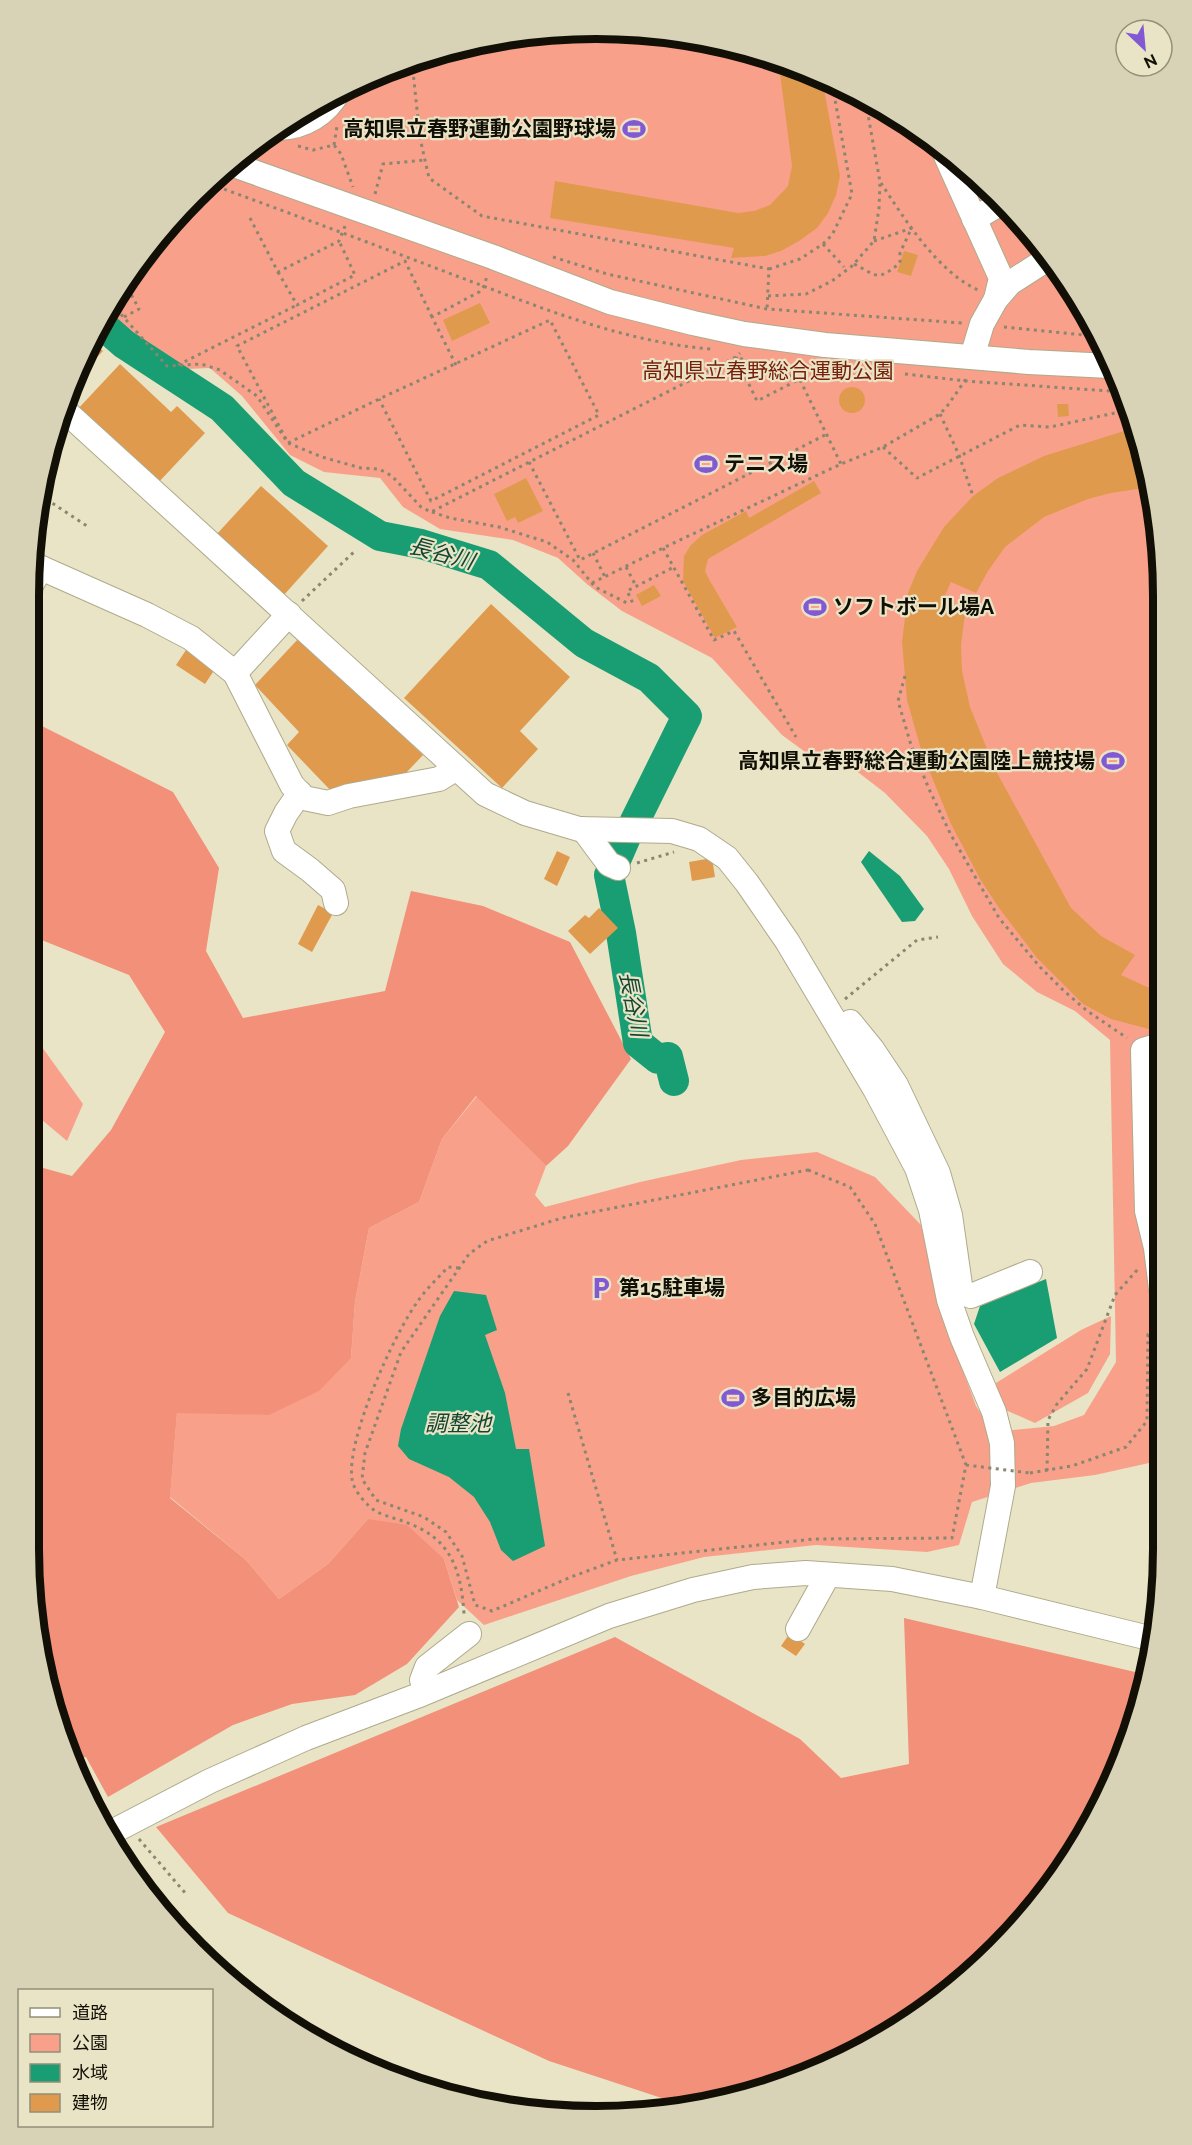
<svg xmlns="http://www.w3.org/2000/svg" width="1192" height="2145" viewBox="0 0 1192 2145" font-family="Raleway,'Noto Sans JP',sans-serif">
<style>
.green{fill:#f9a08b}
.forest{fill:#f29079}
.water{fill:#199d72}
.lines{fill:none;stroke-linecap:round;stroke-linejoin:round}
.river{stroke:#199d72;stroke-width:30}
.building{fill:#e09a4d}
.minor-casing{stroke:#afaa8c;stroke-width:26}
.path{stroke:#8a8670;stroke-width:3;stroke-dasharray:3 4.5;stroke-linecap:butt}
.minor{stroke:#fff;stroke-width:24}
.path-bridge{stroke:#8a8670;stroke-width:3;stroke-dasharray:3 4.5;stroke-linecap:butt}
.labels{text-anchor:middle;stroke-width:4.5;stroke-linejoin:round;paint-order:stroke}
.poi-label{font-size:21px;font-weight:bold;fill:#121006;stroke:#e9e4c5;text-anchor:start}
.park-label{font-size:21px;fill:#77200d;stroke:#e9e4c5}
.water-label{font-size:22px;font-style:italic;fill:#144533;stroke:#e9e4c5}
.rim{fill:none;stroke:#121006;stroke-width:8}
</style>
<rect width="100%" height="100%" fill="#e9e4c5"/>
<!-- green -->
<g class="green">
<polygon points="559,30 670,33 779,59 880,105 997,194 1068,281 1133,413 1159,522 1162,1473 1149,1463 1095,1475 1031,1483 972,1502 959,1545 927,1552 816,1545 704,1557 631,1576 484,1625 457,1600 444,1559 368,1519 328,1564 279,1599 246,1560 170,1497 177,1412 269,1415 351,1358 355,1302 369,1228 419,1202 442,1139 477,1096 546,1166 535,1195 545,1207 640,1182 741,1160 817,1152 875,1177 921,1225 944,1320 976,1406 993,1432 1054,1426 1084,1415 1116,1362 1110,1040 1075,1011 1037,992 1003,964 972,916 949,869 927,836 885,793 850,766 816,760 782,735 712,658 622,611 588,585 558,558 513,540 440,529 403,507 380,478 324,472 290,455 242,396 210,368 165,370 103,316 170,222 251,146 345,87 391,70 449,48"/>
<polygon points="29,1029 83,1104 67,1141 29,1109"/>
<polygon points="1111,1316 1110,1354 1088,1393 1035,1423 1001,1408 996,1383 1081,1330"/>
</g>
<!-- forest -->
<g class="forest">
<polygon points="30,720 173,792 219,868 206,951 243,1018 385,991 411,891 483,906 570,942 631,1059 568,1146 546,1166 476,1096 442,1139 419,1202 369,1228 355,1302 351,1358 319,1391 269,1415 177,1413 170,1498 246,1560 279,1599 328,1564 368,1519 407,1525 444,1559 459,1607 407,1664 355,1695 292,1704 233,1725 108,1797 86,1757 73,1759 59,1731 29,1549 29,1164 72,1176 111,1130 165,1032 129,975 29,935"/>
<polygon points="904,1618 1148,1675 1144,1696 1087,1833 970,1976 813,2073 680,2104 549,2061 228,1913 156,1827 615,1637 800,1739 841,1778 909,1764"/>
</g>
<!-- water -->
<g class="water">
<polygon points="869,851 900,876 924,909 915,921 902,922 861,862"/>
<polygon points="1046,1279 1057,1338 1000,1372 974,1324 980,1306"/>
<polygon points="454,1291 486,1295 497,1330 485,1335 505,1393 516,1449 529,1449 545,1546 513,1561 501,1550 490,1522 474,1497 449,1477 409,1459 398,1446 401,1429 440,1316"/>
</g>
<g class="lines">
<!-- river -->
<g class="river">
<polyline points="100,323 124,344 222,408 294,483 380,536 421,544 489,565 584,643 649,678 687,716 634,823"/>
<polyline points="616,860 626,837"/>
<polyline points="611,872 609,875 621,933 638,1043 658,1059 668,1057 674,1081"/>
</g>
</g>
<!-- building -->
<g class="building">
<polygon points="778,58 822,78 840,176 836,195 828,213 817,228 799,241 781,251 765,256 731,258 734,248 550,218 555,181 738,213 754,211 770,205 788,186 792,166"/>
<polygon points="904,251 918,255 911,276 897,272"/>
<polygon points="480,303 490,323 452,341 443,320"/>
<polygon points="92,342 103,351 77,378"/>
<polygon points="120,364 171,412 177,406 205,433 156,485 76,411"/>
<circle cx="852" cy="400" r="13"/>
<polygon points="1057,404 1068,404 1069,416 1058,417"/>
<polygon points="1137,427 1150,487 1111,493 1088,499 1044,517 1005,547 988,571 976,593 951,582 941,604 965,614 961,645 962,671 970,707 996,771 1071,908 1101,936 1135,955 1121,975 1147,987 1160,989 1160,1032 1111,1019 1083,1004 1037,958 999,908 980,879 951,824 922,753 907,700 902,642 908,593 917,571 944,527 973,496 998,478 1044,456"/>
<polygon points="526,478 543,511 518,523 515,517 507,521 494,494"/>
<polygon points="814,481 821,493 708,559 705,571 710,581 737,627 715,638 683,581 684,556 691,545 702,535 746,511 749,518"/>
<polygon points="261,486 328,546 283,596 216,535"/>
<polygon points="654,585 661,596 642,606 636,595"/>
<polygon points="491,604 570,677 520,731 538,749 502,788 404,698"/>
<polygon points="299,638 423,755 405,774 334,794 287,745 299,732 255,685"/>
<polygon points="188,647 217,666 205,684 176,665"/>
<polygon points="557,851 570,857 557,886 544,879"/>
<polygon points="712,858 715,877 692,881 689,862"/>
<polygon points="318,905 333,913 312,952 298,944"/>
<polygon points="599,908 618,928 590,954 568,931 585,915 589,918"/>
<polygon points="1160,1366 1162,1384 1158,1386 1151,1371"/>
<polygon points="790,1633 805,1644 796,1656 781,1646"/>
</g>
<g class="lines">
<!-- minor casing -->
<g class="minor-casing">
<g id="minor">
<path d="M279,128C305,127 326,114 339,91"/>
<polyline points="946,156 1001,278 996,299 982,324 972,357"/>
<polyline points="231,164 493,257 610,302 693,323 744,334 825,345 1029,362 1110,366"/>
<polyline points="974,219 1003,202"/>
<polyline points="996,299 1010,283 1049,258"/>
<polyline points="64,410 485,794 525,813 579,829 672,831 699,839 727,858 747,883 787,941 875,1089 917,1168 931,1210 949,1300 962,1337 994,1412 1002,1443 1003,1486 982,1597"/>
<polyline points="30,563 147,615 191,638 235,673 292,785 304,798 328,803 349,796 439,779 455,769"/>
<polyline points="30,587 41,568"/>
<polyline points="235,673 289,614"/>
<polyline points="300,793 286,813 277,831 284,851 310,870 333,890 336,903"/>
<polyline points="583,829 609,864 618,868"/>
<polyline points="850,1022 872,1049 896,1085 938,1173 950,1215 961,1292 971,1296 1030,1272"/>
<polyline points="1160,1045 1143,1050 1147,1211 1156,1248 1161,1289"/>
<polyline points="798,1629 828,1575"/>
<polyline points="428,1691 422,1680 427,1667 469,1634"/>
<polyline points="112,1832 210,1781 306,1738 422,1694 609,1616 693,1590 753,1577 806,1573 892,1579 982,1597 1153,1639"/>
</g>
</g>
<!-- path -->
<g class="path">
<polyline points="412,62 420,138 429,178 482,216 769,269 767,309"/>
<polyline points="334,145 337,126"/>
<polyline points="298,146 313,150 334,145 341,154 353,187"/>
<path d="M881,183C905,220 938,272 978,290"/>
<path d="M210,184C292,214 373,244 454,275C537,306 622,342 711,349"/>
<polyline points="375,194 383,164 425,160"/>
<polyline points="250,218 278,272 339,241 345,226"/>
<polyline points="874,241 912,228"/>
<polyline points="823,244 844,267"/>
<polyline points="553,257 607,274 767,309 962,323"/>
<path d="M854,264C879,277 877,281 900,263V253L912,227"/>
<polyline points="769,269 800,259 823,244 832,235 852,194 832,83"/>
<polyline points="278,272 297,305 355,275 339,241"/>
<polyline points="768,296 806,294 832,281 852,266 874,241 879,208 880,182 865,98"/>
<polyline points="111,303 167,366 201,364 220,370 257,396 288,443 322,457 361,468 379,469 392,476 421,507 431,512 736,357 800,379 757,401 736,357 740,353"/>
<polyline points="124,317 139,309 125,283"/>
<polyline points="1004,327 1095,336"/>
<polyline points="178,365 297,305"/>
<polyline points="456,365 432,317 479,292 484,286 487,276"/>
<polyline points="905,374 966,381 1123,392"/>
<polyline points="800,380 841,464"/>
<polyline points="940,414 959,455 973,496"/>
<polyline points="286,439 237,346 405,261 432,317"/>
<polyline points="288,443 379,399 550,320 599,415 431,501 379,399"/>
<polyline points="883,447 917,478 1020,425 1050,427 1115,413 1134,414"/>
<polyline points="529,462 580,560 827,434"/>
<polyline points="40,495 90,528"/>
<polyline points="432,512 450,518 499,527 547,542 573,560 595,587 627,603 632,601 627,591 674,567"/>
<polyline points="663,548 714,640 734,631 796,737"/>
<polyline points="593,553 605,577"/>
<polyline points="626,567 636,586"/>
<polyline points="592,583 663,548 841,464 883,447 940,414 948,405 966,379"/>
<polyline points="302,601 355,551"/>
<polyline points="905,676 898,701 911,745 929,789 951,835 999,918 1040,967 1064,991 1086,1010 1127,1038"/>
<polyline points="637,863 674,852"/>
<polyline points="845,999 917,940 938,937"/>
<polygon points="808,1170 850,1187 875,1224 966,1465 952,1538 814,1539 617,1560 571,1577 492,1611 475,1605 462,1556 446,1532 424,1517 376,1500 362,1479 365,1453 401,1352 469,1254 487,1241 562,1218"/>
<path d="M459,1268L448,1267C438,1278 426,1289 418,1301C394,1334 346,1439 352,1479C353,1488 361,1498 368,1505C377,1515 393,1517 405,1522C451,1538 461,1569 464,1614"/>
<polyline points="1148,1335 1161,1348"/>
<polyline points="568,1393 617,1560"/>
<polyline points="1047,1471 1048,1420 1057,1404 1087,1369 1115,1295 1138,1269"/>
<polyline points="1030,1473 1072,1466 1126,1447 1147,1421 1148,1334 1161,1322"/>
<polyline points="139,1839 186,1894"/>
</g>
<!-- minor -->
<use href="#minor" class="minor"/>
<!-- path-bridge -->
<polyline class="path-bridge" points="966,1465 1030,1473"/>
</g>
<!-- icons -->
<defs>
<g id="stadium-bare" transform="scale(1.8)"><path d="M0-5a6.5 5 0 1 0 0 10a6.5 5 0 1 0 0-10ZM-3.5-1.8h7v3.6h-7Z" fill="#8259d3" stroke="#e9e4c5" stroke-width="2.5" paint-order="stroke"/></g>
<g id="parking-bare" transform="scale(1.8)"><path d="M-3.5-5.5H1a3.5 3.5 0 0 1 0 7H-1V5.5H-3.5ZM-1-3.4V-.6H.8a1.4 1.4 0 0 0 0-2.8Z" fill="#8259d3" stroke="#e9e4c5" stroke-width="2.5" paint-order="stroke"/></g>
</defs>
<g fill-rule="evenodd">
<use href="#stadium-bare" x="634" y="129"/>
<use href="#stadium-bare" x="706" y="464"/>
<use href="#stadium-bare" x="815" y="607"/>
<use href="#stadium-bare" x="1113" y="761"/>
<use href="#parking-bare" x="601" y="1288"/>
<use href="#stadium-bare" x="733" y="1398"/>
</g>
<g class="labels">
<!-- poi labels -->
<g class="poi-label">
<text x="616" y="136" text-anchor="end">高知県立春野運動公園野球場</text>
<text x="724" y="471">テニス場</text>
<text x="833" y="614">ソフトボール場A</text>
<text x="1095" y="768" text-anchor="end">高知県立春野総合運動公園陸上競技場</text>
<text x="619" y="1295">第15駐車場</text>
<text x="751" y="1405">多目的広場</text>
</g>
<!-- park labels -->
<g class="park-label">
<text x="768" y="378">高知県立春野総合運動公園</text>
</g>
<!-- water labels -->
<g class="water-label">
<text transform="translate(442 553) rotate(15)" y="8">長谷川</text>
<text transform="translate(634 1004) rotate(79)" y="8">長谷川</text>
<text x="458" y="1431">調整池</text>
</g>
</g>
<!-- crop -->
<path d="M0 0H1192V2145H0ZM596 39H596A557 557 0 0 1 1153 596V1549A557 557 0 0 1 596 2106H596A557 557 0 0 1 39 1549V596A557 557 0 0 1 596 39Z" fill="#d8d3b6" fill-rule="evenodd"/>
<path class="rim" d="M596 39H596A557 557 0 0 1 1153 596V1549A557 557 0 0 1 596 2106H596A557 557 0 0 1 39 1549V596A557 557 0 0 1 596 39Z"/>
<!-- legend -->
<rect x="18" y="1989" width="195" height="138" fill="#e9e4c5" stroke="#938f79" stroke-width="1.5"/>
<rect x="30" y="2008" width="30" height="9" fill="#ffffff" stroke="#938f79" stroke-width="1.5"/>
<text x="72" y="2019" font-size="18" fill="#121006">道路</text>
<rect x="30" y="2034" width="30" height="18" fill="#f9a08b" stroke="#938f79" stroke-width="1.5"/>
<text x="72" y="2049" font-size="18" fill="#121006">公園</text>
<rect x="30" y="2064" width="30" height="18" fill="#199d72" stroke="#938f79" stroke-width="1.5"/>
<text x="72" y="2079" font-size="18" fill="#121006">水域</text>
<rect x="30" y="2094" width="30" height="18" fill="#e09a4d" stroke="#938f79" stroke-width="1.5"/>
<text x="72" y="2109" font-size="18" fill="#121006">建物</text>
<!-- north arrow -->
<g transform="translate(1144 48) rotate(154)"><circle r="28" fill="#e9e4c5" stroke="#938f79" stroke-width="1.5"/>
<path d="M0-4.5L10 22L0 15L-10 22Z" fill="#8259d3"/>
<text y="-9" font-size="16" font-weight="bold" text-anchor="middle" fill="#121006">N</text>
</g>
</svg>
